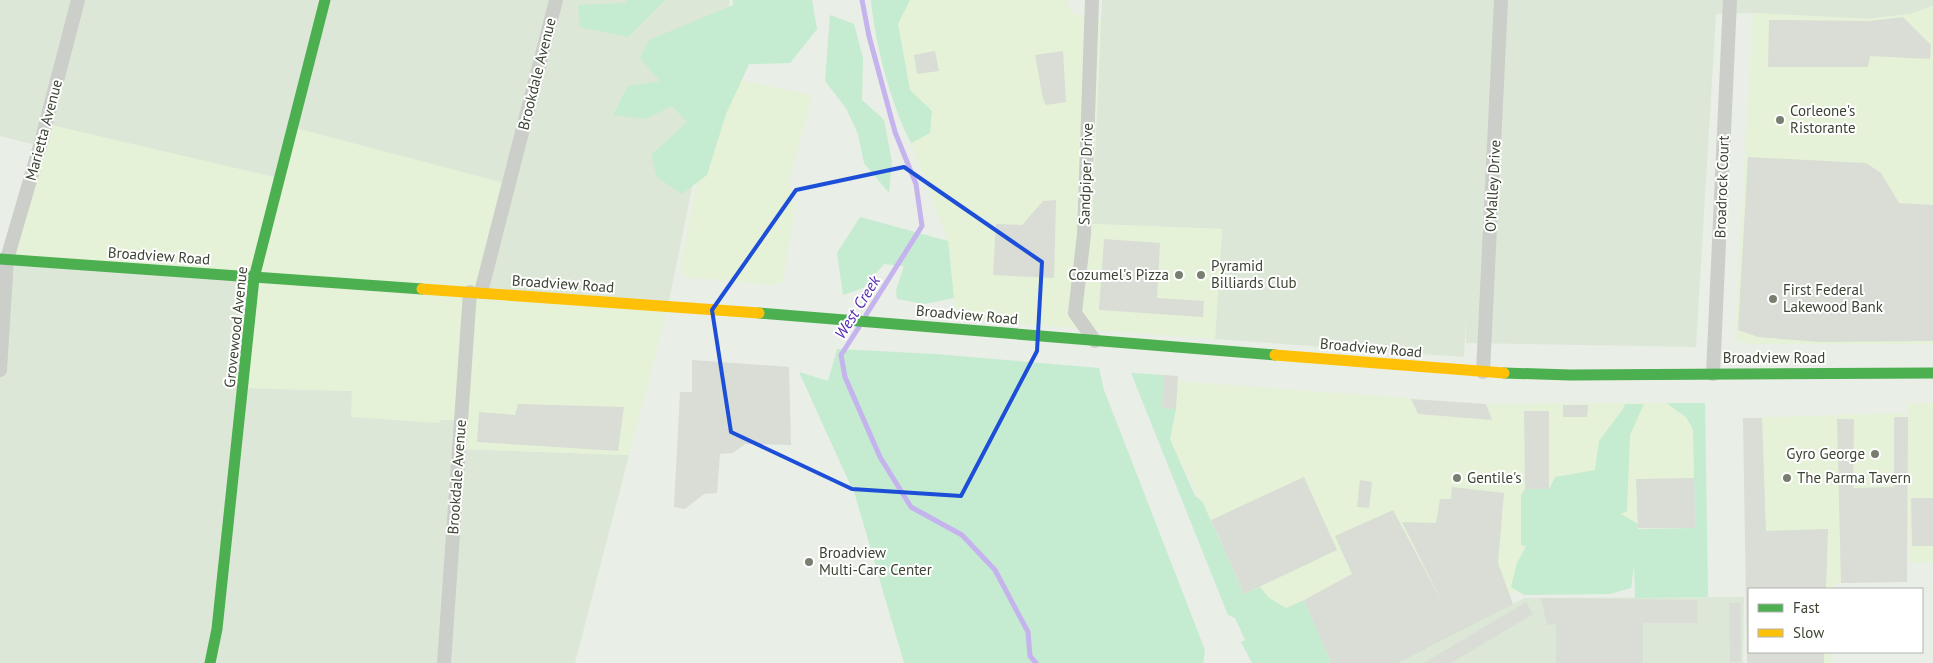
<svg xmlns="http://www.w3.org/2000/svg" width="1933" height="663" viewBox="0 0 1933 663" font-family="'PT Sans',sans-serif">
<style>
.residential{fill:#dde7d7}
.commercial{fill:#e5f2d7}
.green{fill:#c5ebd1}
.parking{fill:#d9ddd6}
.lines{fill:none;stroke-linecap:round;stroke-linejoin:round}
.stream{stroke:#c5b3ee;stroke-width:5}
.street{stroke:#cccec9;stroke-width:14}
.fast{stroke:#4caf50;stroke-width:11}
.slow{stroke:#ffc107;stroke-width:11}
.marked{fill:none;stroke:#1d4ed8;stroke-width:4;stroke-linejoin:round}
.poi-dot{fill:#787f71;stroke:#fff;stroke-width:2}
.labels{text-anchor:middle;stroke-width:4;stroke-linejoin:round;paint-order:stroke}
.street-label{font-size:15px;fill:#3b4332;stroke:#fff}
.poi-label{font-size:15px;fill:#3b4332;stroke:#fff;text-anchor:start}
.water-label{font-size:16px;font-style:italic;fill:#5529b2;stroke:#fff}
</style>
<rect width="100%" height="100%" fill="#e9eee6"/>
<!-- residential -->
<g class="residential">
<polygon points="0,0 730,0 668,306 481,292 279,179 47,124 40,146 0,136"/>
<polygon points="1102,0 1933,0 1933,6 1910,14 1868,19 1753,13 1716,14 1696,347 1466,343 1466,318 1464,357 1215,339 1222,229 1092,224"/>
<polygon points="0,259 254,278 245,388 352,391 352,417 462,420 460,449 629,455 575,663 0,663"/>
<polygon points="1744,597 1743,663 1399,663 1524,598"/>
</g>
<!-- commercial -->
<g class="commercial">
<polygon points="910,0 1066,0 1072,13 1101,20 1092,224 1222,229 1215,339 956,319 948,241 911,143 930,133 932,111 910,90 898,24"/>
<polygon points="1933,6 1933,344 1747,344 1735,338 1753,13 1868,19 1910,14"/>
<polygon points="728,78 812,95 789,182 795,206 783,281 776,285 687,277 680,272 699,172"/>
<polygon points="46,124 279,178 292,127 508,184 481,292 668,306 629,455 459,449 461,420 440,420 439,423 351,417 352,391 244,388 254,278 7,259"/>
<polygon points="1163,380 1486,404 1666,403 1686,417 1693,430 1695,528 1622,528 1525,489 1522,586 1458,633 1399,663 1331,663 1304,600 1286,608 1244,594 1211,520 1170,439 1160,408"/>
<polygon points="1933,403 1933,562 1909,563 1907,404"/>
<polygon points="1903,413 1907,582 1833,583 1833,589 1749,589 1749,652 1831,652 1831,663 1747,663 1743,418"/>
</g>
<!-- green -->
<g class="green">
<polygon points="627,0 665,0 628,37 580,27 578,5 625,3"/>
<polygon points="733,0 812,0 817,29 790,63 749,64 726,114 707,175 682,194 657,177 651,155 687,122 672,106 646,119 613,115 628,86 660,81 640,58 649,40 733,5"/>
<path d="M871,0H910L898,24L910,90L932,111L930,133L911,143C891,105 875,43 871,0Z"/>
<polygon points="830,15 854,24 863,58 862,100 884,120 892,162 889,193 864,163 858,134 846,108 825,81"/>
<polygon points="860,217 948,241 954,298 924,304 897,299 896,290 904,266 884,264 863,288 843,295 837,253"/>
<polygon points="837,349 935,354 1099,368 1104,390 1205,650 1203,663 904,663 855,495 799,372 828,381"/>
<polygon points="1131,373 1164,375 1162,408 1176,409 1170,439 1195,496 1202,501 1244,594 1260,587 1269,598 1286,608 1304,600 1331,663 1252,663 1241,642 1245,640 1235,618 1228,615"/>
<polygon points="1666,403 1705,403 1708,597 1635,598 1634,564 1631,588 1610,594 1524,595 1511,587 1517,563 1526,546 1521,545 1521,495 1525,489 1549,489 1555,477 1595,470 1599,441 1623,409 1625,404 1644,404 1630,435 1627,511 1621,514 1638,524 1638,529 1695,528 1693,430 1686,417"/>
</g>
<!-- parking -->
<g class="parking">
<polygon points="1903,17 1931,45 1930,59 1870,56 1868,67 1768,67 1769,20 1870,21"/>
<polygon points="935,51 939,71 917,74 914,55"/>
<polygon points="1063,51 1066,102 1046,105 1043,99 1035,55"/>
<polygon points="1748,157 1866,163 1881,173 1899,203 1933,205 1933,341 1819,342 1758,337 1738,330"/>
<polygon points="1056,200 1054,278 993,275 996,224 1022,225 1043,201"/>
<polygon points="1104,239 1160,243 1157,298 1204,301 1203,317 1099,310"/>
<polygon points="692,360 789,367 791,445 745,444 733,453 720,454 717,493 704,494 685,509 674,507 680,392 692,392"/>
<polygon points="1164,375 1178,376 1176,409 1162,408"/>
<polygon points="1411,399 1486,404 1492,420 1418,414"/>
<polygon points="518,404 624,407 618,451 477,442 479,412 515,415"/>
<polygon points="1563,405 1588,405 1587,417 1563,417"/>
<polygon points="1524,411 1549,411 1549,489 1525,489"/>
<polygon points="1894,417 1908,417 1907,582 1841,583 1837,419 1854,419 1853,488 1894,487"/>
<polygon points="1743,418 1762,418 1766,531 1828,529 1826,589 1749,589 1749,652 1824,652 1824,663 1747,663"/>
<polygon points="1304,477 1337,550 1244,594 1211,520"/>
<polygon points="1694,478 1695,528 1638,528 1636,479"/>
<polygon points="1360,480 1372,482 1369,508 1357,507"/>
<polygon points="1452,487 1504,493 1498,563 1513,604 1399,663 1331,663 1304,600 1352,574 1335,536 1393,510 1443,604 1402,522 1436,523 1440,499 1451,499"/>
<polygon points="1911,498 1933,498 1933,546 1912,546"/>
<polygon points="1541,598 1697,600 1698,623 1643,623 1643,663 1556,663 1556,624 1547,625"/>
<polygon points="1526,602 1533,614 1451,663 1424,663"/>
<polygon points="1729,603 1741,603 1741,662 1730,662"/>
</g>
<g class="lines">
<!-- stream -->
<g class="stream">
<polyline points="862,0 869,36 895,132 916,184 922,226 866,315"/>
<polyline points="859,327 841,355 845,377 880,457 911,507 962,535 995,570 1028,632 1030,656 1036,663"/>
</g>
<!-- street -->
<g class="street">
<polyline points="1092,0 1084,234 1075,313 1095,341"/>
<polyline points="481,292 556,0"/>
<polyline points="0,370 7,259 40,146 78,0"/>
<polyline points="1483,372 1501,0"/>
<polyline points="1713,374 1730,0"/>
<polyline points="444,663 470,292"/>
</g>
<!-- fast -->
<g class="fast">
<polyline points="0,259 422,289"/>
<polyline points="759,313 1275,355"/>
<polyline points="1504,373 1570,375 1933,373"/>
<polyline points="210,663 217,629 254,278 325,0"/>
</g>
<!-- slow -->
<g class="slow">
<polyline points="422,289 759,313"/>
<polyline points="1275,355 1504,373"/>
</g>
</g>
<!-- marked area -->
<path class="marked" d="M904,167L1042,262L1037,351L961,496L852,489L731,432L712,310L796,190Z"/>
<!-- markers -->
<g class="poi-dot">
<circle cx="1780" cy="120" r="5"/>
<circle cx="1179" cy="275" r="5"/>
<circle cx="1201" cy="275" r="5"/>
<circle cx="1773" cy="299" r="5"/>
<circle cx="1875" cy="454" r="5"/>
<circle cx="1457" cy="478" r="5"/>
<circle cx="1787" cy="478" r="5"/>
<circle cx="809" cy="562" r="5"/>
</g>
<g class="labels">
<!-- street labels -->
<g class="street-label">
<text transform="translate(537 74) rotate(-76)" y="5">Brookdale Avenue</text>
<text transform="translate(44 130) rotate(-75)" y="5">Marietta Avenue</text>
<text transform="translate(1086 174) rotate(-88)" y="5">Sandpiper Drive</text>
<text transform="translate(1493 186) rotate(-87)" y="5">O'Malley Drive</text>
<text transform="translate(1722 187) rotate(-88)" y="5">Broadrock Court</text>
<text transform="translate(159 256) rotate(4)" y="5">Broadview Road</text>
<text transform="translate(563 284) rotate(4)" y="5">Broadview Road</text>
<text transform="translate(967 315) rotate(5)" y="5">Broadview Road</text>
<text transform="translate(236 327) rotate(-84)" y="5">Grovewood Avenue</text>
<text transform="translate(1371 348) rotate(5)" y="5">Broadview Road</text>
<text x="1774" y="363">Broadview Road</text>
<text transform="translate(457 477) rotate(-86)" y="5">Brookdale Avenue</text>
</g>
<!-- poi labels -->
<g class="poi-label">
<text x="1790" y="116">Corleone's<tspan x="1790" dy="17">Ristorante</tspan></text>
<text x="1211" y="271">Pyramid<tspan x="1211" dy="17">Billiards Club</tspan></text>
<text x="1169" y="280" text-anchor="end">Cozumel's Pizza</text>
<text x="1783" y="295">First Federal<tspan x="1783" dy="17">Lakewood Bank</tspan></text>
<text x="1865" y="459" text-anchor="end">Gyro George</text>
<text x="1467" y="483">Gentile's</text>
<text x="1797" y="483">The Parma Tavern</text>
<text x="819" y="558">Broadview<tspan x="819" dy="17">Multi-Care Center</tspan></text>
</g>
<!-- water labels -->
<g class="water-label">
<text transform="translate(857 307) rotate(-58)" y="6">West Creek</text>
</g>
</g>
<!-- legend -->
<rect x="1748" y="588" width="175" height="65" fill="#ffffff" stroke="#b1b4ad"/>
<rect x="1758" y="604" width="25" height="8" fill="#4caf50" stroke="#b1b4ad"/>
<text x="1793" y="613" font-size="15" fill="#3b4332">Fast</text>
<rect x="1758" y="629" width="25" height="8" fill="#ffc107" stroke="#b1b4ad"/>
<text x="1793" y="638" font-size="15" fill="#3b4332">Slow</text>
</svg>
